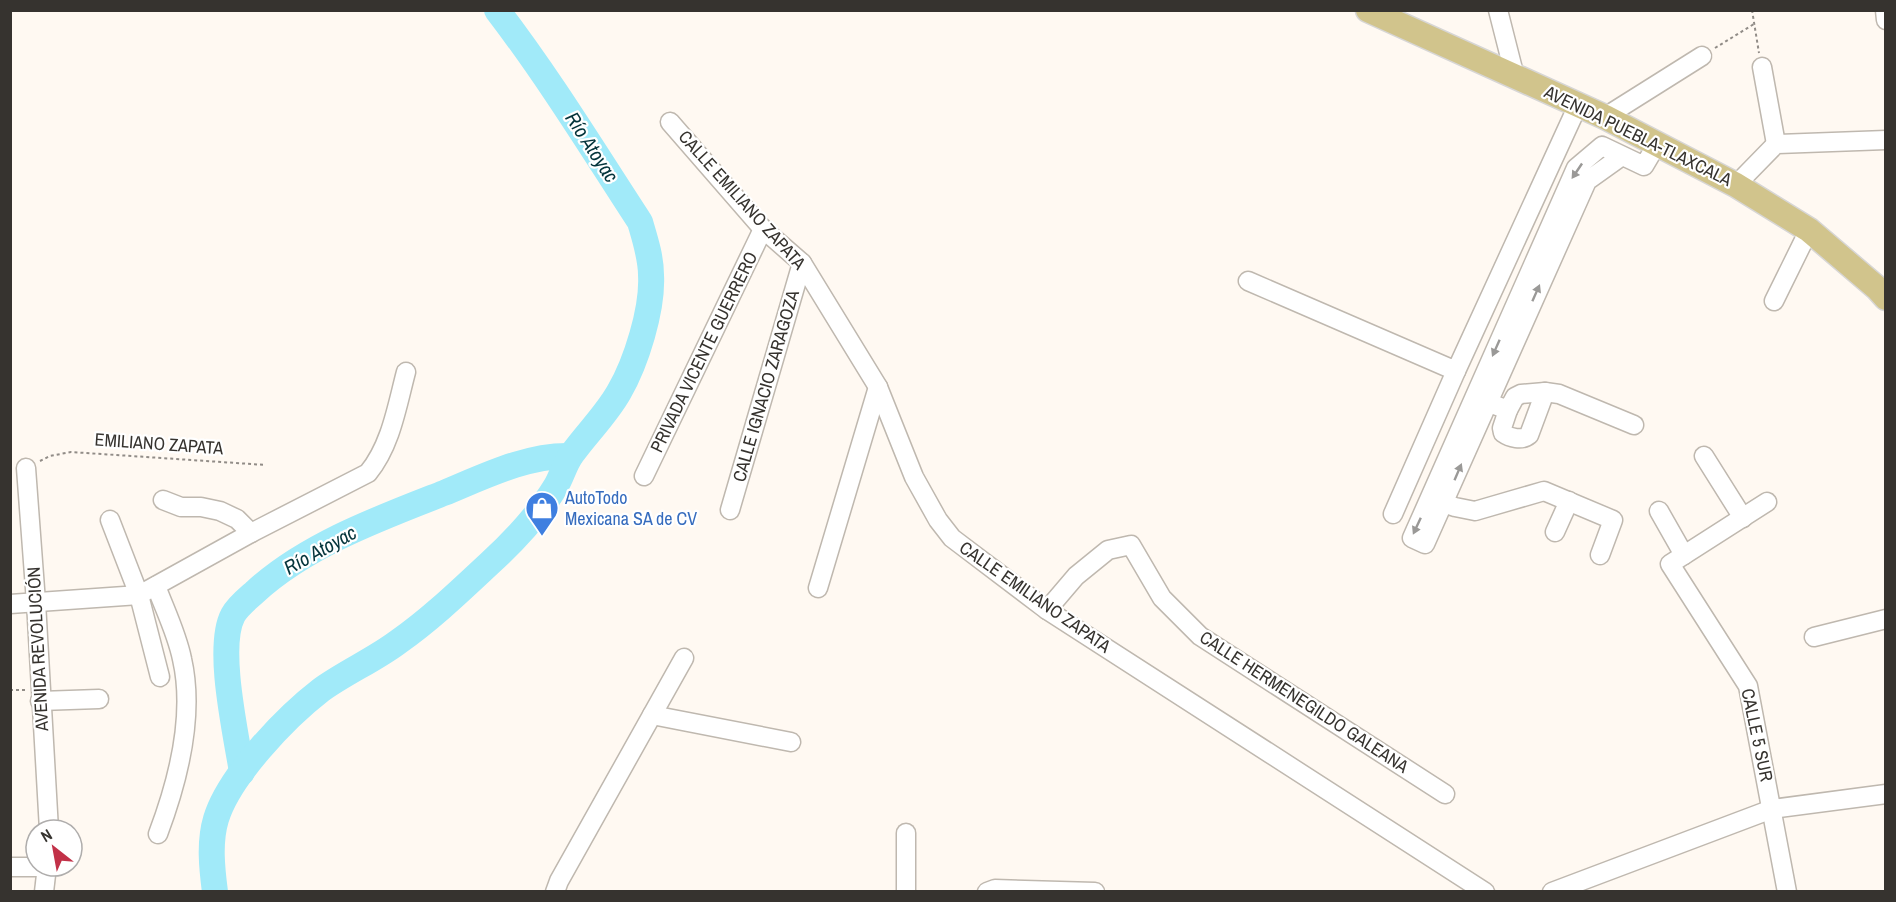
<svg xmlns="http://www.w3.org/2000/svg" width="1896" height="902" viewBox="0 0 1896 902" font-family="'Archivo Narrow',sans-serif">
<style>
.lines{fill:none;stroke-linecap:round;stroke-linejoin:round}
.river{stroke:#a1eaf9;stroke-width:26}
.minor-casing{stroke:#bfb8af;stroke-width:21}
.major-casing{stroke:#d7d6d5;stroke-width:27}
.path{stroke:#918c87;stroke-width:2;stroke-dasharray:3 3;stroke-linecap:butt}
.minor{stroke:#fff;stroke-width:18}
.major{stroke:#d1c48c;stroke-width:24}
.oneway{fill:#9a9997}
.labels{text-anchor:middle;stroke-width:4.5;stroke-linejoin:round;paint-order:stroke}
.street-label{font-size:18px;fill:#36332f;stroke:#fff}
.shop-label{font-size:18px;fill:#366cbe;stroke:#fff;text-anchor:start}
.water-label{font-size:20px;font-style:italic;fill:#04343b;stroke:#fff}
</style>
<rect width="100%" height="100%" fill="#fff9f2"/>
<g class="lines">
<!-- river -->
<g class="river">
<path d="M242,772C236,734 216,647 233,615C238,606 247,599 255,592C306,545 380,518 444,493C483,477 526,455 570,456"/>
<path d="M215,892C212,869 209,842 216,819C229,776 286,717 321,690C346,672 374,660 398,642C431,619 462,589 491,562C515,540 539,514 556,486C562,476 565,463 572,454C587,433 606,415 619,392C636,363 653,309 651,275C651,257 645,239 640,222C593,150 549,78 497,10"/>
</g>
<!-- minor casing -->
<g class="minor-casing">
<g id="minor">
<polyline points="1498,10 1515,77"/>
<polyline points="1885,10 1886,20"/>
<polyline points="1762,67 1776,144"/>
<polyline points="1605,117 1702,56"/>
<polyline points="670,122 763,229 802,263 878,387 914,477 938,520 952,538 1047,610 1485,892"/>
<polyline points="1622,156 1587,181 1425,544 1412,538 1576,168 1602,146 1644,166 1657,144"/>
<polyline points="1736,185 1776,144 1886,140"/>
<polyline points="1248,281 1456,371 1578,105"/>
<polyline points="1774,301 1809,230"/>
<polyline points="1476,398 1508,410 1515,397 1521,394 1545,392 1559,394 1634,425"/>
<path d="M1508,410L1502,428L1503,433C1510,438 1522,441 1529,435L1545,392"/>
<polyline points="1704,456 1743,518"/>
<polyline points="26,468 36,602 49,830"/>
<polyline points="644,476 763,229"/>
<polyline points="163,500 181,507 201,507 220,511 237,519 251,533"/>
<polyline points="1434,500 1455,507 1475,511 1544,491 1613,520 1600,555"/>
<polyline points="1767,502 1670,564 1748,686 1787,892"/>
<polyline points="730,510 802,263"/>
<polyline points="1659,511 1684,555"/>
<polyline points="1393,514 1456,371"/>
<polyline points="110,520 139,595 160,677"/>
<polyline points="1555,532 1569,501"/>
<path d="M156,586C165,610 177,634 182,659C195,716 178,781 158,834"/>
<polyline points="818,588 878,387"/>
<path d="M10,604L139,595L251,533L368,473C391,445 397,406 406,372"/>
<polyline points="1047,610 1076,576 1108,550 1131,545 1162,598 1200,636 1445,794"/>
<polyline points="1814,637 1886,619"/>
<polyline points="40,701 99,699"/>
<polyline points="652,715 791,742"/>
<polyline points="906,833 906,892"/>
<polyline points="10,867 47,867"/>
<polyline points="44,892 47,866"/>
<polyline points="555,892 559,881 684,658"/>
<polyline points="987,892 995,889 1095,892"/>
<polyline points="1552,892 1772,809 1886,794"/>
</g>
</g>
<!-- major casing -->
<g class="major-casing">
<polyline id="major" points="1368,10 1605,117 1736,185 1809,230 1877,288 1886,298"/>
</g>
<!-- path -->
<g class="path">
<polyline points="1752,10 1759,53"/>
<polyline points="1715,48 1754,24"/>
<polyline points="40,461 50,456 71,452 266,465"/>
<polyline points="10,690 26,690"/>
</g>
<!-- minor -->
<use href="#minor" class="minor"/>
<!-- major -->
<use href="#major" class="major"/>
</g>
<!-- one-way arrows -->
<defs><path id="oneway-solid" d="M-6-.8H1V-3.2L6.5 0L1 3.2V.8H-6Z" transform="scale(1.5)"/></defs>
<g class="oneway">
<use href="#oneway-solid" transform="translate(1577 171) rotate(124)"/>
<use href="#oneway-solid" transform="translate(1536 293) rotate(-66)"/>
<use href="#oneway-solid" transform="translate(1496 348) rotate(114)"/>
<use href="#oneway-solid" transform="translate(1458 472) rotate(-67)"/>
<use href="#oneway-solid" transform="translate(1417 526) rotate(115)"/>
</g>
<!-- icons -->
<defs>
<g id="shop-pin" transform="scale(1.725)"><path d="M0 17L-7.5 6A9.5 9.5 0 1 1 7.5 6Z" fill="#3f7fe0" stroke="#fff"/><path d="M-5-2.5h2.3a2.7 3.5 0 0 1 5.4 0H5L5.5 6h-11ZM-1.5-2.5h3a1.5 2.3 0 0 0-3 0Z" fill="#fff"/></g>
</defs>
<g fill-rule="evenodd">
<use href="#shop-pin" x="542" y="508"/>
</g>
<g class="labels">
<!-- street labels -->
<g class="street-label">
<text transform="translate(1638 136) rotate(26)" y="6">AVENIDA PUEBLA-TLAXCALA</text>
<text transform="translate(742 200) rotate(48)" y="6">CALLE EMILIANO ZAPATA</text>
<text transform="translate(704 352) rotate(-64)" y="6">PRIVADA VICENTE GUERRERO</text>
<text transform="translate(766 386) rotate(-74)" y="6">CALLE IGNACIO ZARAGOZA</text>
<text transform="translate(159 444) rotate(4)" y="6">EMILIANO ZAPATA</text>
<text transform="translate(1035 597) rotate(35)" y="6">CALLE EMILIANO ZAPATA</text>
<text transform="translate(38 649) rotate(-93)" y="6">AVENIDA REVOLUCIÓN</text>
<text transform="translate(1304 702) rotate(33)" y="6">CALLE HERMENEGILDO GALEANA</text>
<text transform="translate(1757 735) rotate(78)" y="6">CALLE 5 SUR</text>
</g>
<!-- shop labels -->
<g class="shop-label">
<text x="565" y="504">AutoTodo<tspan x="565" dy="21">Mexicana SA de CV</tspan></text>
</g>
<!-- water labels -->
<g class="water-label">
<text transform="translate(592 147) rotate(57)" y="7">Río Atoyac</text>
<text transform="translate(320 550) rotate(-29)" y="7">Río Atoyac</text>
</g>
</g>
<!-- border -->
<rect width="1896" height="902" fill="none" stroke="#36332f" stroke-width="24"/>
<!-- north arrow -->
<g transform="translate(54 848) rotate(329)"><circle r="28" fill="#ffffff" stroke="#afadac" stroke-width="1.5"/>
<path d="M0-4.5L10 22L0 15L-10 22Z" fill="#c23148"/>
<text y="-9" font-size="16" font-weight="bold" text-anchor="middle" fill="#36332f">N</text>
</g>
</svg>
